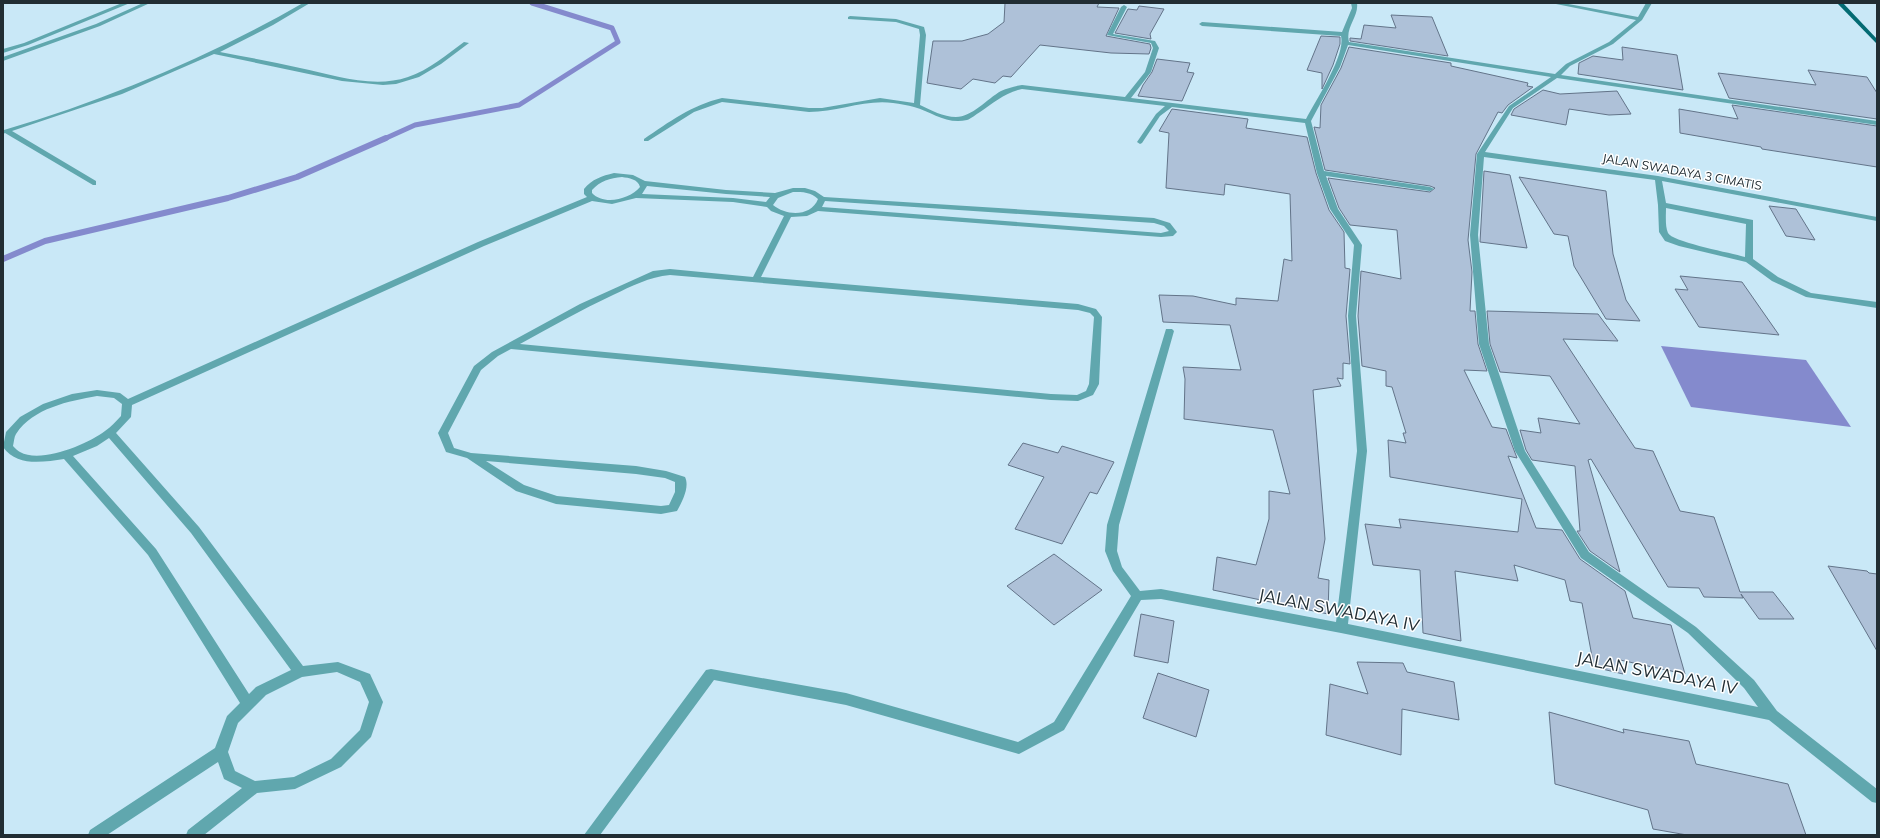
<svg xmlns="http://www.w3.org/2000/svg" width="1880" height="838" viewBox="0 0 1880 838" font-family="Mulish,sans-serif">
<style>
.water{fill:#848acd}
.lines{fill:none;stroke-linecap:round;stroke-linejoin:round}
.stream-far1{stroke:#848acd;stroke-width:5}
.stream{stroke:#848acd;stroke-width:6}
.building{fill:#aec1d8;stroke:#637489}
.minor{fill:#60a7ae;fill-rule:evenodd}
.major{fill:#036b73;fill-rule:evenodd}
.labels{text-anchor:middle;stroke-width:3;stroke-linejoin:round;paint-order:stroke}
.far-street-label{font-size:12px;fill:#212d33;stroke:#fff}
.near-street-label{font-size:17px;fill:#212d33;stroke:#fff}
</style>
<rect width="100%" height="100%" fill="#c9e8f7"/>
<!-- water -->
<polygon class="water" points="1661,346 1806,360 1851,427 1691,407"/>
<g class="lines">
<!-- stream-far1 -->
<polyline class="stream-far1" points="384,139 415,125 519,105 618,42 612,28 532,3"/>
<!-- stream -->
<polyline class="stream" points="3,259 45,241 228,198 297,177 386,138"/>
</g>
<!-- building -->
<g class="building">
<polygon points="1005,3 1099,3 1097,7 1119,8 1106,36 1150,44 1151,48 1149,54 1111,53 1040,45 1011,77 1003,76 995,83 973,79 961,89 927,83 933,41 962,41 988,34 1004,22"/>
<polygon points="1139,6 1164,9 1150,34 1151,39 1115,33 1128,9 1137,10"/>
<polygon points="1391,15 1432,17 1448,56 1350,41 1350,38 1361,39 1364,25 1396,28"/>
<polygon points="1321,36 1340,37 1340,44 1333,65 1322,89 1322,73 1307,70"/>
<polygon points="1349,47 1451,63 1451,66 1528,83 1527,86 1533,87 1508,105 1502,113 1498,112 1476,154 1468,240 1472,272 1470,311 1475,311 1478,344 1487,371 1464,370 1492,427 1506,429 1517,458 1508,456 1536,528 1562,530 1580,559 1625,591 1633,618 1671,625 1685,674 1620,660 1623,674 1594,667 1582,603 1570,601 1565,580 1514,565 1518,581 1455,571 1461,641 1423,633 1420,570 1373,565 1365,524 1401,528 1399,519 1518,532 1522,499 1390,477 1388,440 1406,443 1403,433 1406,433 1392,387 1386,386 1386,371 1362,366 1358,316 1361,271 1401,279 1397,230 1350,225 1339,208 1328,178 1430,192 1435,188 1430,186 1325,170 1314,127 1320,128 1321,105 1341,68"/>
<polygon points="1622,47 1677,55 1683,90 1578,74 1579,63 1593,56 1623,60"/>
<polygon points="1157,59 1190,63 1187,72 1194,73 1182,101 1138,96 1143,85 1152,72"/>
<polygon points="1808,70 1867,77 1877,93 1877,119 1729,98 1718,73 1816,85"/>
<polygon points="1543,90 1560,94 1617,91 1631,114 1609,115 1569,109 1566,125 1511,115 1514,109"/>
<polygon points="1732,105 1877,126 1877,167 1762,149 1761,147 1680,133 1679,109 1738,119"/>
<polygon points="1172,109 1248,119 1246,128 1307,137 1316,173 1329,210 1344,232 1345,268 1350,269 1346,316 1350,364 1343,363 1343,379 1337,378 1341,386 1313,390 1325,539 1318,578 1329,580 1328,614 1213,590 1217,557 1256,565 1269,519 1269,491 1290,494 1273,430 1184,419 1185,379 1183,367 1241,370 1230,325 1163,322 1159,295 1193,296 1236,305 1236,298 1278,301 1284,259 1292,261 1290,194 1225,184 1224,195 1166,188 1169,133 1159,131"/>
<polygon points="1484,171 1510,175 1527,248 1480,242"/>
<polygon points="1519,177 1606,191 1613,254 1626,300 1640,321 1606,319 1574,266 1568,236 1554,234"/>
<polygon points="1769,206 1796,209 1815,240 1786,236"/>
<polygon points="1680,276 1742,282 1779,335 1699,327 1675,289 1688,290"/>
<polygon points="1487,311 1598,314 1618,341 1563,339 1635,448 1653,451 1680,511 1714,517 1740,592 1773,592 1794,619 1759,619 1741,594 1743,598 1704,597 1699,588 1668,587 1591,459 1588,460 1620,572 1590,551 1577,531 1580,531 1575,466 1532,460 1526,450 1520,430 1541,433 1538,418 1580,424 1550,376 1500,372 1490,344"/>
<polygon points="1023,443 1058,453 1062,446 1114,462 1097,494 1090,492 1062,544 1015,529 1044,477 1008,465"/>
<polygon points="1054,554 1102,590 1054,625 1007,586"/>
<polygon points="1828,566 1867,571 1869,573 1877,574 1877,651"/>
<polygon points="1141,614 1174,621 1168,663 1134,656"/>
<polygon points="1357,662 1403,663 1407,672 1454,682 1459,720 1402,709 1401,755 1326,735 1330,684 1368,694"/>
<polygon points="1158,673 1209,690 1196,737 1143,718"/>
<polygon points="1549,712 1624,733 1623,729 1689,741 1696,764 1788,784 1806,835 1687,835 1653,829 1648,810 1555,784"/>
</g>
<g class="lines">
<!-- minor -->
<g class="minor">
<polygon points="122,3 130,3 28,45 3,53 3,49 24,43"/>
<polygon points="143,3 150,3 100,26 3,61 3,57 96,24"/>
<path d="M303,3H310L273,25L220,52C247,57 273,62 300,68C334,75 373,89 408,77C429,70 446,55 464,42L469,43L441,64L419,77L396,84L383,85L342,81L214,54L122,94L12,131L96,181V185H93L5,133L3,134L4,130C109,99 209,57 303,3Z"/>
<path d="M1351,3H1357C1359,17 1345,27 1349,42L1555,74L1566,64L1609,42L1636,20L1551,3H1563L1638,17L1646,3H1652L1642,20L1613,44L1570,66L1561,75L1877,121V125L1557,78L1513,108L1485,152L1658,176L1877,217V221L1662,181L1666,203L1753,220V259L1778,277L1811,293L1877,302V308L1806,297L1772,281L1746,262L1679,246L1665,241L1659,232L1658,205L1655,180L1484,157L1478,235L1489,344L1525,451L1589,552L1696,627L1754,680L1777,711L1877,789V803L1872,802L1769,720L1341,633L1161,599L1141,600L1064,730L1019,754L846,705L714,680L600,835H584L706,670L711,669L846,693L1018,742L1054,722L1131,596L1113,571L1105,551L1107,525L1166,329H1172L1174,331L1119,525L1117,551L1122,567L1140,591L1161,589L1336,622L1357,451L1348,316L1354,245L1330,209L1317,173L1305,123L1172,107L1160,116L1142,143L1140,144L1137,142L1156,114L1165,106L1022,89C1006,92 993,103 980,112C976,114 971,119 967,120C947,125 932,112 914,107C908,105 900,104 893,103C866,99 837,112 809,112L722,102L694,112L648,141H644V139C669,122 692,105 722,98L809,108H822L880,98L914,103L920,35L919,29L896,22L848,19V17L850,16L896,19L924,27L926,35L920,105C931,110 943,117 956,117C972,117 987,99 1001,91C1008,88 1015,86 1022,85L1125,97L1145,72L1153,48L1151,43L1107,35L1121,7L1124,5L1127,7L1113,34L1155,41L1159,48L1151,72L1131,98L1306,119C1316,100 1346,55 1341,36L1202,26L1199,24L1202,22L1342,32L1352,8ZM1348,45L1551,77L1509,106L1477,154L1470,235L1479,344L1515,451L1581,558L1688,633L1744,688L1758,707L1348,624L1367,451L1356,316L1362,245L1338,209L1326,176L1430,191L1434,189L1430,187L1324,171L1311,121L1340,67ZM1666,208L1746,224L1745,257C1732,253 1672,242 1668,233C1665,227 1666,215 1666,208Z"/>
<path d="M614,173L633,175L645,181L726,190L775,193L793,188H805L815,191L824,197L1154,218L1170,223L1177,232L1173,236L1161,237L818,211L807,216L791,217L761,277L1078,304L1096,309L1102,317L1099,384L1093,395L1078,401L1051,400L511,349L498,356L481,370L448,433L454,448L471,453L636,466L666,471L685,477C690,487 682,502 677,511L661,514L556,504L516,491L467,458L446,452L438,433L474,366L492,352L580,304L653,271L670,269L753,277L784,216L771,211L767,207L733,202L636,198L612,204L592,201L484,246L132,405L131,417L116,433L199,527L303,666L338,662L370,674L383,702L371,737L341,767L295,789L257,793L204,835H186L188,830L242,788L224,779L218,762L107,835H88L90,830L215,748L227,716L240,703L148,555L64,459C43,462 17,467 3,447L6,432L20,417L43,404L72,394L97,390L120,393L128,399L478,242L587,197L584,194V189C592,179 602,176 614,173ZM622,177C629,178 638,179 640,187C630,199 604,206 592,193V190C600,181 610,178 622,177ZM647,186L726,194L770,197L766,202L733,198L642,194ZM793,192C803,192 811,192 818,199C811,217 786,216 773,205L778,198ZM825,201L1154,223L1164,226L1169,231L1161,233L822,207ZM670,275L1078,310L1090,313L1094,317L1089,384L1086,391L1077,395L1051,394L520,344C551,327 581,310 613,295C632,286 649,277 670,275ZM97,396L114,398L122,404L121,416C116,421 111,427 105,431C88,444 41,464 20,452C18,451 15,448 13,446C14,442 14,437 16,434C33,408 69,401 97,396ZM109,438L191,533L291,670L256,687L249,694L156,549L73,456L97,446ZM486,461L636,474L665,478L675,482V492L669,505L661,506L557,496L524,485ZM337,672L360,682L369,702L360,730L331,759L294,777L255,781L235,771L228,752L238,723L266,695L302,677Z"/>
</g>
<!-- major -->
<polygon class="major" points="1837,3 1843,3 1877,39 1877,44"/>
</g>
<g class="labels">
<!-- far-street labels -->
<g class="far-street-label">
<text transform="translate(1682 172) rotate(10)" y="4">JALAN SWADAYA 3 CIMATIS</text>
</g>
<!-- near-street labels -->
<g class="near-street-label">
<text transform="translate(1339 610) rotate(11)" y="6">JALAN SWADAYA IV</text>
<text transform="translate(1657 673) rotate(11)" y="6">JALAN SWADAYA IV</text>
</g>
</g>
<!-- border -->
<rect width="1880" height="838" fill="none" stroke="#212d33" stroke-width="8"/>
</svg>
